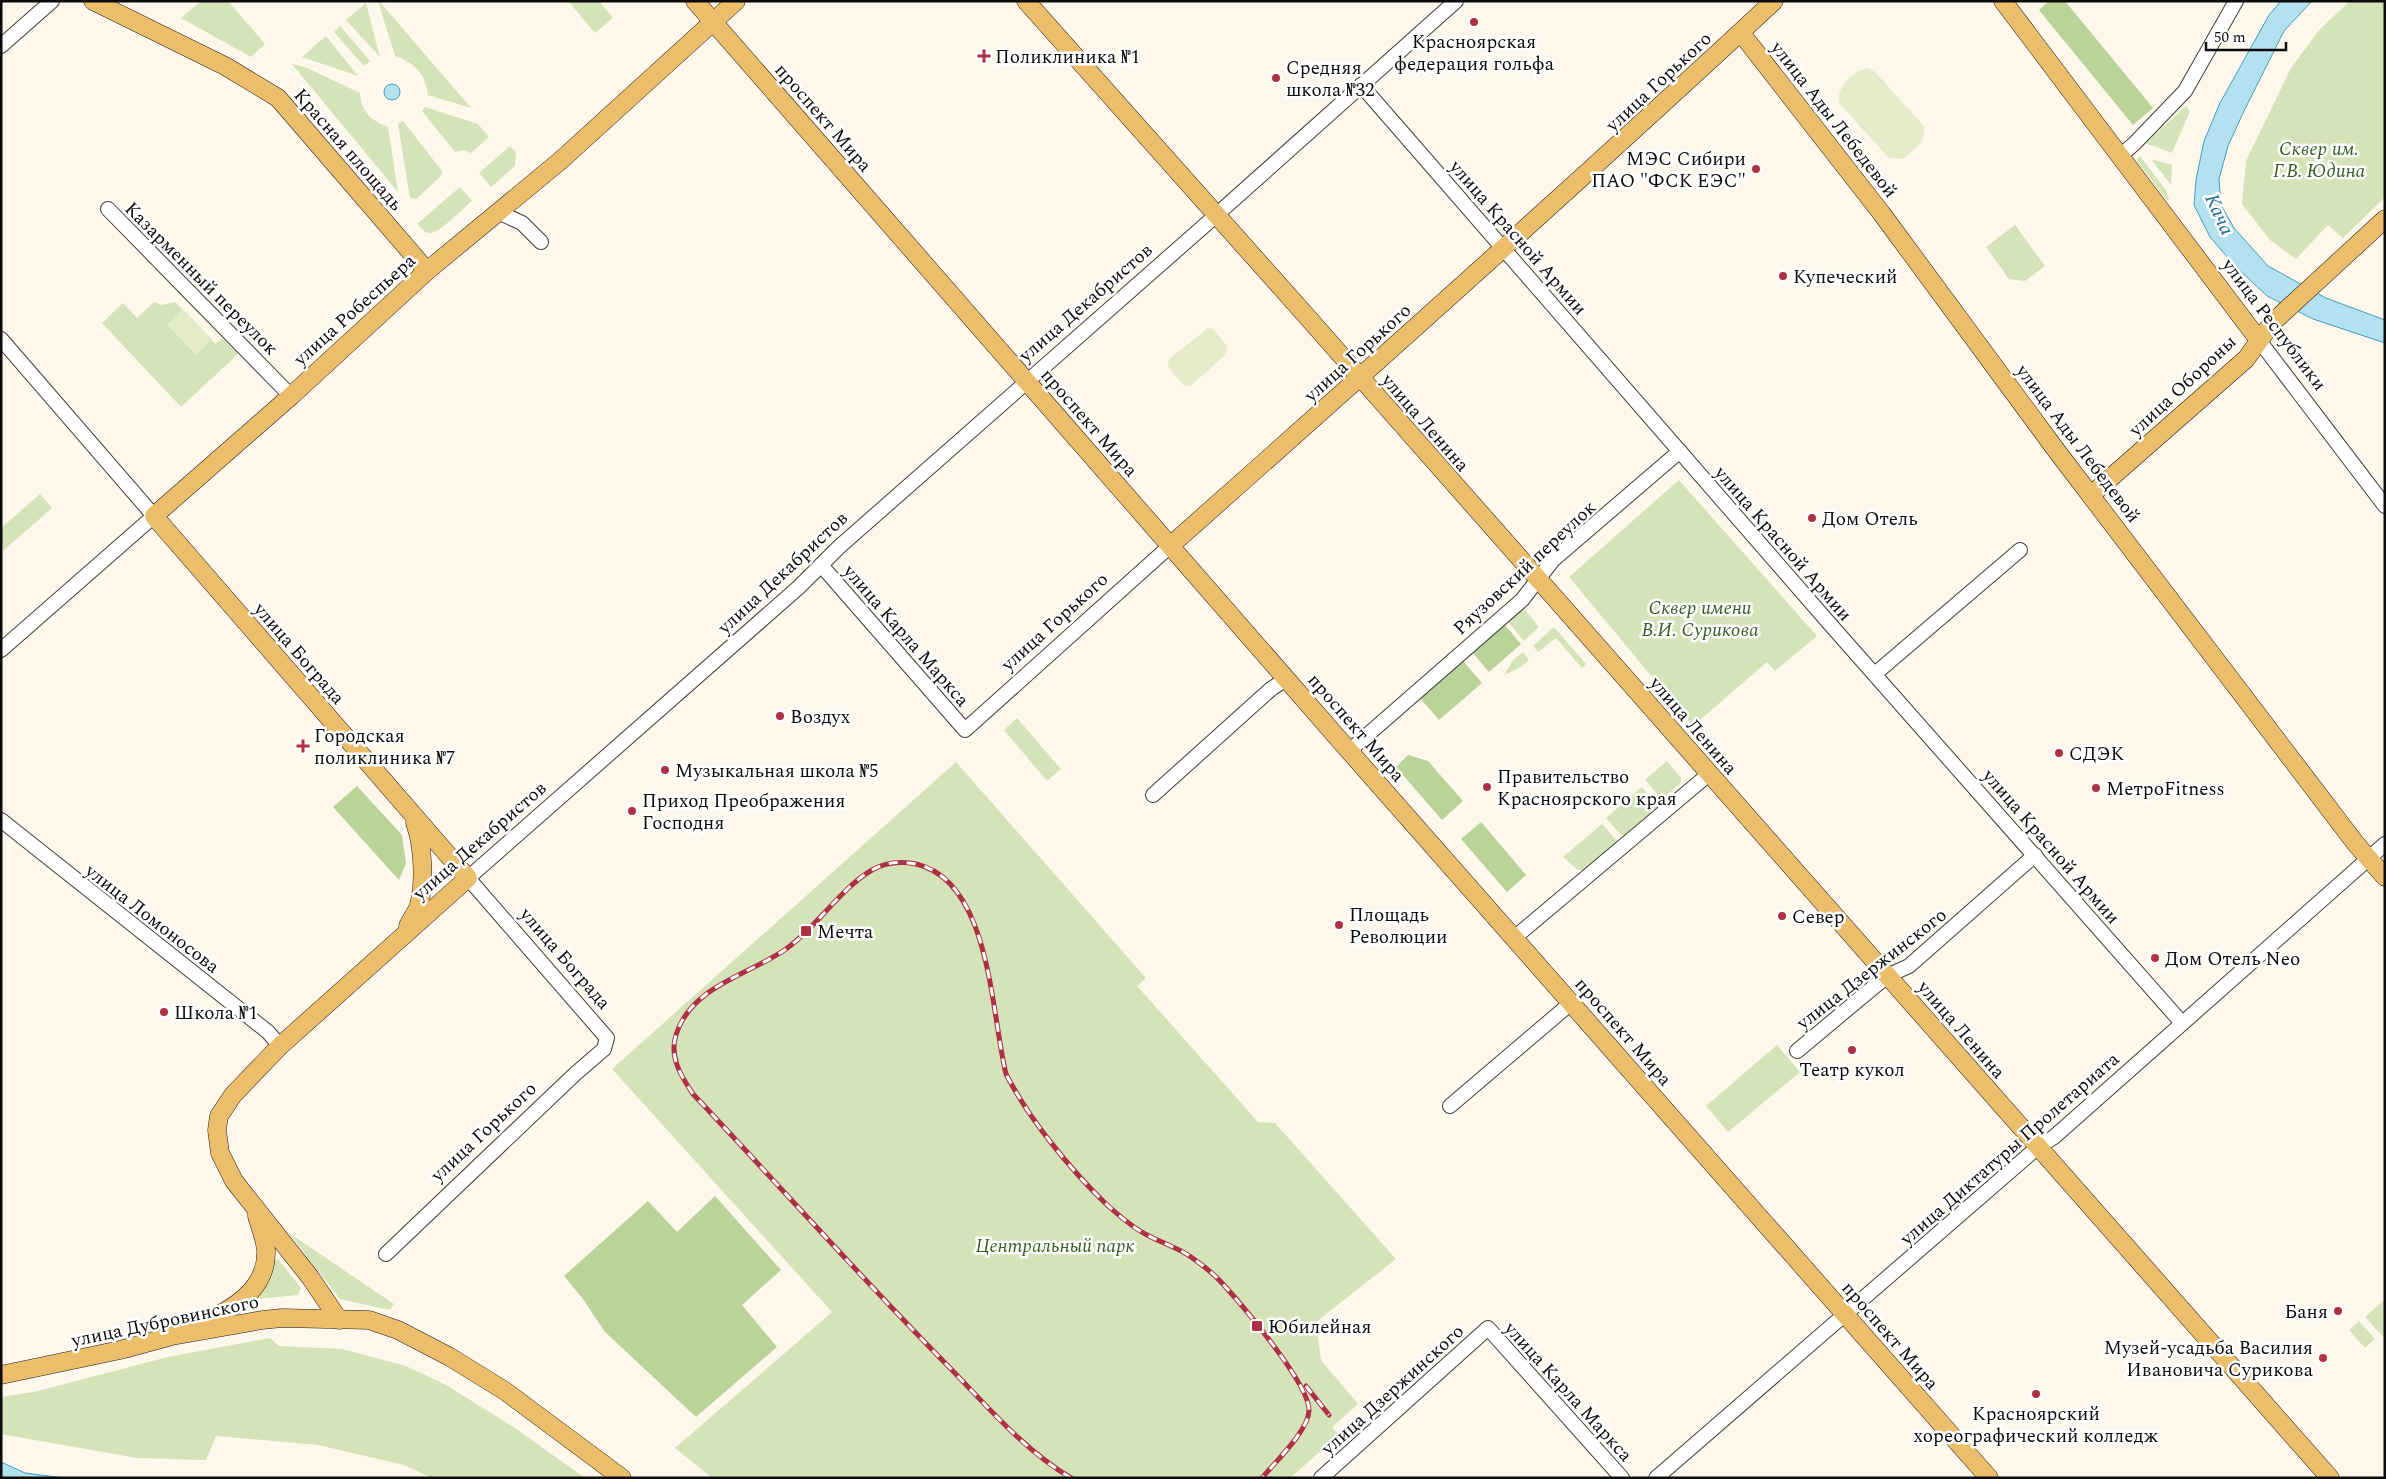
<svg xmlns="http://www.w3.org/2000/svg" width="2386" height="1479" viewBox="0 0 2386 1479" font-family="Spectral,serif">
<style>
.green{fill:#d4e4b8}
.forest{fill:#bad399}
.pitch{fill:#e4ecc9}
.water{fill:#b4e1f0;stroke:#429dc1}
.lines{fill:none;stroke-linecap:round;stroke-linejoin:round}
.minor-casing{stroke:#3e3e3e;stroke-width:16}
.major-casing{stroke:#1c1c1c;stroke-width:19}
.minor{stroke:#fff;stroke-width:14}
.major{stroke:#ecbe6c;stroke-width:18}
.rail-casing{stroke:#ae3045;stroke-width:5}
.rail{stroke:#fff;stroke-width:3;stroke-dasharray:9;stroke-linecap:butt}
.poi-dot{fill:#ae3045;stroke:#fff;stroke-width:2}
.labels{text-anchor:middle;stroke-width:5;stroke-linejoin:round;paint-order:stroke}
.poi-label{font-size:19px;fill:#0b0b0b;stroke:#fff;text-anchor:start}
.street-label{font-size:19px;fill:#0b0b0b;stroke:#fff}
.park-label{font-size:19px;font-style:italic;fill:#355c22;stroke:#fff}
.water-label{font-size:20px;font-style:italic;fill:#206d91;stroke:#fff}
</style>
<rect width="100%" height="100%" fill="#fdf8eb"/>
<!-- green -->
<g class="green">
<polygon points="201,1 228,1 265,44 251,57 181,18"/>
<path d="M378,1H379L471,108L428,95C426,74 414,62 395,56Z"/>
<polygon points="568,1 599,1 613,18 595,33"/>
<polygon points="2350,1 2385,1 2385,197 2343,238 2328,225 2296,259 2270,240 2242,204 2246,161 2291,68 2320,29"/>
<polygon points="366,3 380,57 346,20"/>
<polygon points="340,26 370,61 364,66 334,32"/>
<polygon points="326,36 358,76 302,57"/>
<path d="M292,64L305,67L360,93C361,111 371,121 388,127L398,192Z"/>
<polygon points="2186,106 2190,111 2172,153 2145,143"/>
<polygon points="425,107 478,124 489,137 471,153 464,150 455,152 422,111"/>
<polygon points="403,121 442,171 441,176 416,199 410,198 398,124"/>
<polygon points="510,146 516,153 515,166 491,187 479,173"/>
<polygon points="2140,156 2166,190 2169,200 2167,200 2136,160"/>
<polygon points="2151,159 2172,165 2171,185"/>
<path d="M460,187L472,201C463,208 440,233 430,233C424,233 421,228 417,224Z"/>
<polygon points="2015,225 2045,266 2025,281 2009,279 1986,247"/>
<polygon points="154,302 162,305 175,302 215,344 222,338 238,354 181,407 102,323 123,303 137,318"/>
<polygon points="1679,480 1817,636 1775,671 1767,662 1693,726 1569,577"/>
<polygon points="40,494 52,508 3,551 1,528"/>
<polygon points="1523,607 1539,627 1524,641 1507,621"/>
<polygon points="1554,627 1586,664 1582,668 1556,638 1538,652 1533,646"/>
<polygon points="1523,652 1529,660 1519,668 1504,675 1514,659"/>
<polygon points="1017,718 1061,769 1047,781 1004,730"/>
<polygon points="1667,761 1681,778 1681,783 1662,799 1645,780"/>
<polygon points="956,762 1146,978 1137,986 1258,1122 1275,1123 1396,1259 1316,1322 1321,1360 1358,1404 1332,1427 1339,1435 1290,1478 712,1478 675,1448 832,1312 612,1069"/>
<polygon points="1642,787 1660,808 1628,835 1621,835 1606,818"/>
<polygon points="1602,824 1618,842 1585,870 1578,870 1563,857"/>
<polygon points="1777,1045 1800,1072 1728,1132 1706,1106"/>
<polygon points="289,1233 394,1304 390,1310 340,1299"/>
<polygon points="278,1259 301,1288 298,1295 256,1299 272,1260"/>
<polygon points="2385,1299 2385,1339 2365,1317"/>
<polygon points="2359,1321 2375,1339 2365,1348 2349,1330"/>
<polygon points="270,1338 279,1346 342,1349 406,1366 446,1385 515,1428 585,1478 432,1478 404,1465 318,1445 216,1436 206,1460 137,1458 1,1434 1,1397 34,1392 168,1357"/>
</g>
<!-- forest -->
<g class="forest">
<polygon points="2049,1 2065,1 2153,108 2133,125 2039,10"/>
<polygon points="1505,625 1521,644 1489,672 1473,653"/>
<polygon points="1463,661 1482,683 1439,720 1420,698"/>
<polygon points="1408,755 1428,761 1463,801 1442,820 1396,767"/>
<polygon points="357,786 402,835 406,863 399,880 333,807"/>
<polygon points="1481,822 1526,875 1507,892 1461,839"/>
<polygon points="715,1196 781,1270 742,1305 777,1347 696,1417 605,1332 583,1299 564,1276 648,1201 677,1232"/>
</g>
<!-- pitch -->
<g class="pitch">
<path d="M1867,68L1874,71L1924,126C1926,143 1914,149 1903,159L1889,158L1839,103C1837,87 1851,72 1867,68Z"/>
<polygon points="183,309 212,339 196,355 167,325"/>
<polygon points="1208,328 1213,329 1227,346 1226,354 1192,385 1184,386 1168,367 1169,359"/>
</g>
<!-- water -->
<g class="water">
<polygon points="2281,1 2312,1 2284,31 2243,113 2228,146 2219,179 2221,205 2234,228 2268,266 2326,298 2385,320 2385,343 2313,319 2267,296 2234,265 2210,237 2194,205 2196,180 2204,141 2220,103 2269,15"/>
<circle cx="392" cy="92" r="8"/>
<polygon points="1,1462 25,1473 64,1478 1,1478"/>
</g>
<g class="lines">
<!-- minor casing -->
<g class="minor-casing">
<g id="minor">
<polyline points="1,46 52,1"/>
<polyline points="1361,85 1829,623 2182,1023"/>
<polyline points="2121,155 2134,144 2185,91 2236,1"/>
<polyline points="108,209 291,396"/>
<polyline points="500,213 522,223 541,242"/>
<polyline points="1,339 154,516 1,650"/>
<polyline points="2258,339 2385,506"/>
<polyline points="821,565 965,730 1170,546"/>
<polyline points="1876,673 2020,550"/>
<polyline points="1349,751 1522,600 1553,560 1680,451"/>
<polyline points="1153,795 1271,689 1286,679"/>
<polyline points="1,820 268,1032 280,1046"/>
<polyline points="1514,938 1709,774"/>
<polyline points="1797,1051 1887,976 1909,966 2035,855"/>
<polyline points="1450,1106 1571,1003"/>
<polyline points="386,1254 575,1074 604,1049 607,1038 468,878 799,587 839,547 1204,226 1456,1"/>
<polyline points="1321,1478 1488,1328 1622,1478"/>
<polyline points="1656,1478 2038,1147 2054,1137 2385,844"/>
</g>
</g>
<!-- major casing -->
<g class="major-casing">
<g id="major">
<polyline points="93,1 225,66 278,98 427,271"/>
<polyline points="695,1 1336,736 1989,1478"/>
<polyline points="1026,1 1310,320 2330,1478"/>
<polyline points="2003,1 2258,339"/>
<polyline points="1741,33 1882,214 2056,450 2356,844 2385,877"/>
<polyline points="2091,495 2246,359 2272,323 2385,219"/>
<path d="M1170,546C1373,366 1575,186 1774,1"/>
<path d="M408,926C411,919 417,912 419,905C425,883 423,844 415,823"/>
<polyline points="339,1320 310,1277 234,1181 220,1153 217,1130 219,1116 233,1095 280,1046 468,878 154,516 291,396 427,271 560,161 736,1"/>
<path d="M200,1324C230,1311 268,1290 266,1250C265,1239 260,1227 257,1216"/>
<polyline points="1,1375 120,1350 172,1336 262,1320 282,1318 369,1320 398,1330 450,1357 505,1391 622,1478"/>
</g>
</g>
<!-- minor -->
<use href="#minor" class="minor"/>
<!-- major -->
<use href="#major" class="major"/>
<!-- rail casing -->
<g class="rail-casing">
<g id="rail">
<polyline points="1306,1386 1329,1415"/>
<path d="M1071,1478C1024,1450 988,1407 950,1368C862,1279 779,1185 693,1094C681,1076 669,1057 676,1035C691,986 749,975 786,949C816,928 841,888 872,870C886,862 900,861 916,864C991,881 991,1014 1006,1074C1029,1119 1070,1169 1105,1203C1117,1214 1132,1227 1147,1235C1160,1242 1176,1247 1188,1255C1200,1263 1213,1273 1223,1284C1242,1305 1311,1386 1309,1411C1308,1431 1275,1462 1262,1478"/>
</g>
</g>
<!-- rail -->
<use href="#rail" class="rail"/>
</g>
<!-- markers -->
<g class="poi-dot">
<circle cx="1474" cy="22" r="5"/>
<path d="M981.5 48.5h5v5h5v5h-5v5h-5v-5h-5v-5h5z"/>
<circle cx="1276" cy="78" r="5"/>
<circle cx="1756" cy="169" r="5"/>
<circle cx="1783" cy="276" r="5"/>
<circle cx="1812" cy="518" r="5"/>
<circle cx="780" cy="716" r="5"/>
<path d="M300.5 738.5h5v5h5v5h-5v5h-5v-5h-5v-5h5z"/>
<circle cx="2059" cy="753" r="5"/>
<circle cx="665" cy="770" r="5"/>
<circle cx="1487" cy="787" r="5"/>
<circle cx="2096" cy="788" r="5"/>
<circle cx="632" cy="811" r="5"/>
<circle cx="1782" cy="916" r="5"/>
<circle cx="1339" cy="925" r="5"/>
<rect x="800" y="925" width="12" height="12" rx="2.5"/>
<circle cx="2155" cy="958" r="5"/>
<circle cx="164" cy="1012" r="5"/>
<circle cx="1852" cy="1050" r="5"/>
<circle cx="2338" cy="1311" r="5"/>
<rect x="1251" y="1320" width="12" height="12" rx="2.5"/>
<circle cx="2323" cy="1358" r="5"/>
<circle cx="2036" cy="1394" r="5"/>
</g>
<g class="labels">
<!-- poi labels -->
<g class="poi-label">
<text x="1474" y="48" text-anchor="middle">Красноярская<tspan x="1474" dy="22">федерация гольфа</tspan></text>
<text x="995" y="63">Поликлиника №1</text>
<text x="1286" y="74">Средняя<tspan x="1286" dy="22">школа №32</tspan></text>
<text x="1746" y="165" text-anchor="end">МЭС Сибири<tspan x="1746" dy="22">ПАО "ФСК ЕЭС"</tspan></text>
<text x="1793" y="283">Купеческий</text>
<text x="1822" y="525">Дом Отель</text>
<text x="790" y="723">Воздух</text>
<text x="314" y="742">Городская<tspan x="314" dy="22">поликлиника №7</tspan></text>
<text x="2069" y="760">СДЭК</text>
<text x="675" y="777">Музыкальная школа №5</text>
<text x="1497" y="783">Правительство<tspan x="1497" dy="22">Красноярского края</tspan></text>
<text x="2106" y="795">МетроFitness</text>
<text x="642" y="807">Приход Преображения<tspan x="642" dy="22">Господня</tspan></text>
<text x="1349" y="921">Площадь<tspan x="1349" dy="22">Революции</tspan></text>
<text x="1792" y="923">Север</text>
<text x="817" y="938">Мечта</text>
<text x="2165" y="965">Дом Отель Neo</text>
<text x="174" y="1019">Школа №1</text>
<text x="1852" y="1076" text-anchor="middle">Театр кукол</text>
<text x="2328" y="1318" text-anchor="end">Баня</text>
<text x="1268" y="1333">Юбилейная</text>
<text x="2313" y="1354" text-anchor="end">Музей-усадьба Василия<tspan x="2313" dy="22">Ивановича Сурикова</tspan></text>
<text x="2036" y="1420" text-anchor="middle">Красноярский<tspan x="2036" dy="22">хореографический колледж</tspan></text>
</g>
<!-- street labels -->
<g class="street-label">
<text transform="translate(1658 81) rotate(-43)" y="7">улица Горького</text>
<text transform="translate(824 117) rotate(49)" y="7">проспект Мира</text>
<text transform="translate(1835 119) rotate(52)" y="7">улица Ады Лебедевой</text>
<text transform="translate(349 149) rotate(49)" y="7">Красная площадь</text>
<text transform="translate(1519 237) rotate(49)" y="7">улица Красной Армии</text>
<text transform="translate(202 278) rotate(45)" y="7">Казарменный переулок</text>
<text transform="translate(1085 302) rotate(-41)" y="7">улица Декабристов</text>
<text transform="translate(354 309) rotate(-42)" y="7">улица Робеспьера</text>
<text transform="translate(2275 324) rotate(53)" y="7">улица Республики</text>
<text transform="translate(1357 352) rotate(-42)" y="7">улица Горького</text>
<text transform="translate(2182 385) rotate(-43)" y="7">улица Обороны</text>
<text transform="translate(1090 422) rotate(49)" y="7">проспект Мира</text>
<text transform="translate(1426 422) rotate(49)" y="7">улица Ленина</text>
<text transform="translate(2079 443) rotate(53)" y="7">улица Ады Лебедевой</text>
<text transform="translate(1784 543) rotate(49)" y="7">улица Красной Армии</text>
<text transform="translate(1524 567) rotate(-43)" y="7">Ряузовский переулок</text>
<text transform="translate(782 572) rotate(-43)" y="7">улица Декабристов</text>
<text transform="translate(1054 621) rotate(-42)" y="7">улица Горького</text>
<text transform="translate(907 635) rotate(49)" y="7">улица Карла Маркса</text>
<text transform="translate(300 653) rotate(49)" y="7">улица Бограда</text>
<text transform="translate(1694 725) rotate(49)" y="7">улица Ленина</text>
<text transform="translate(1357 727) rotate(49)" y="7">проспект Мира</text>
<text transform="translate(479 840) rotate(-41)" y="7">улица Декабристов</text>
<text transform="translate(2052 846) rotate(49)" y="7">улица Красной Армии</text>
<text transform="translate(153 918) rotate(38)" y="7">улица Ломоносова</text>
<text transform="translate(566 958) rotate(49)" y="7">улица Бограда</text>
<text transform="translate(1871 968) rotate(-38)" y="7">улица Дзержинского</text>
<text transform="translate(1962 1029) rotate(49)" y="7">улица Ленина</text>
<text transform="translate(1624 1031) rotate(49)" y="7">проспект Мира</text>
<text transform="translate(483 1131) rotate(-43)" y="7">улица Горького</text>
<text transform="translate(2009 1148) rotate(-41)" y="7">улица Диктатуры Пролетариата</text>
<text transform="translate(165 1320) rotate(-12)" y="7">улица Дубровинского</text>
<text transform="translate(1891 1335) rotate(49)" y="7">проспект Мира</text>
<text transform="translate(1392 1389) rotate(-42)" y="7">улица Дзержинского</text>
<text transform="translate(1569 1391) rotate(48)" y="7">улица Карла Маркса</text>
</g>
<!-- park labels -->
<g class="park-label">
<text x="2319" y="155">Сквер им.<tspan x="2319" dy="22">Г.В. Юдина</tspan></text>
<text x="1700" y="614">Сквер имени<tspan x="1700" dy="22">В.И. Сурикова</tspan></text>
<text x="1055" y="1252">Центральный парк</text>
</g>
<!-- water labels -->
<g class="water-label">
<text transform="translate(2220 214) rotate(65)" y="7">Кача</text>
</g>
</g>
<!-- border -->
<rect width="2386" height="1479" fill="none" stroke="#0b0b0b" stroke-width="5"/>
<!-- scale -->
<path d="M2206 42v8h80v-8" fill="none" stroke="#0b0b0b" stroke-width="2.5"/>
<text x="2214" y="42" font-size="15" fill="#0b0b0b" stroke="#ffffff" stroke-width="4" paint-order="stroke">50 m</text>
</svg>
